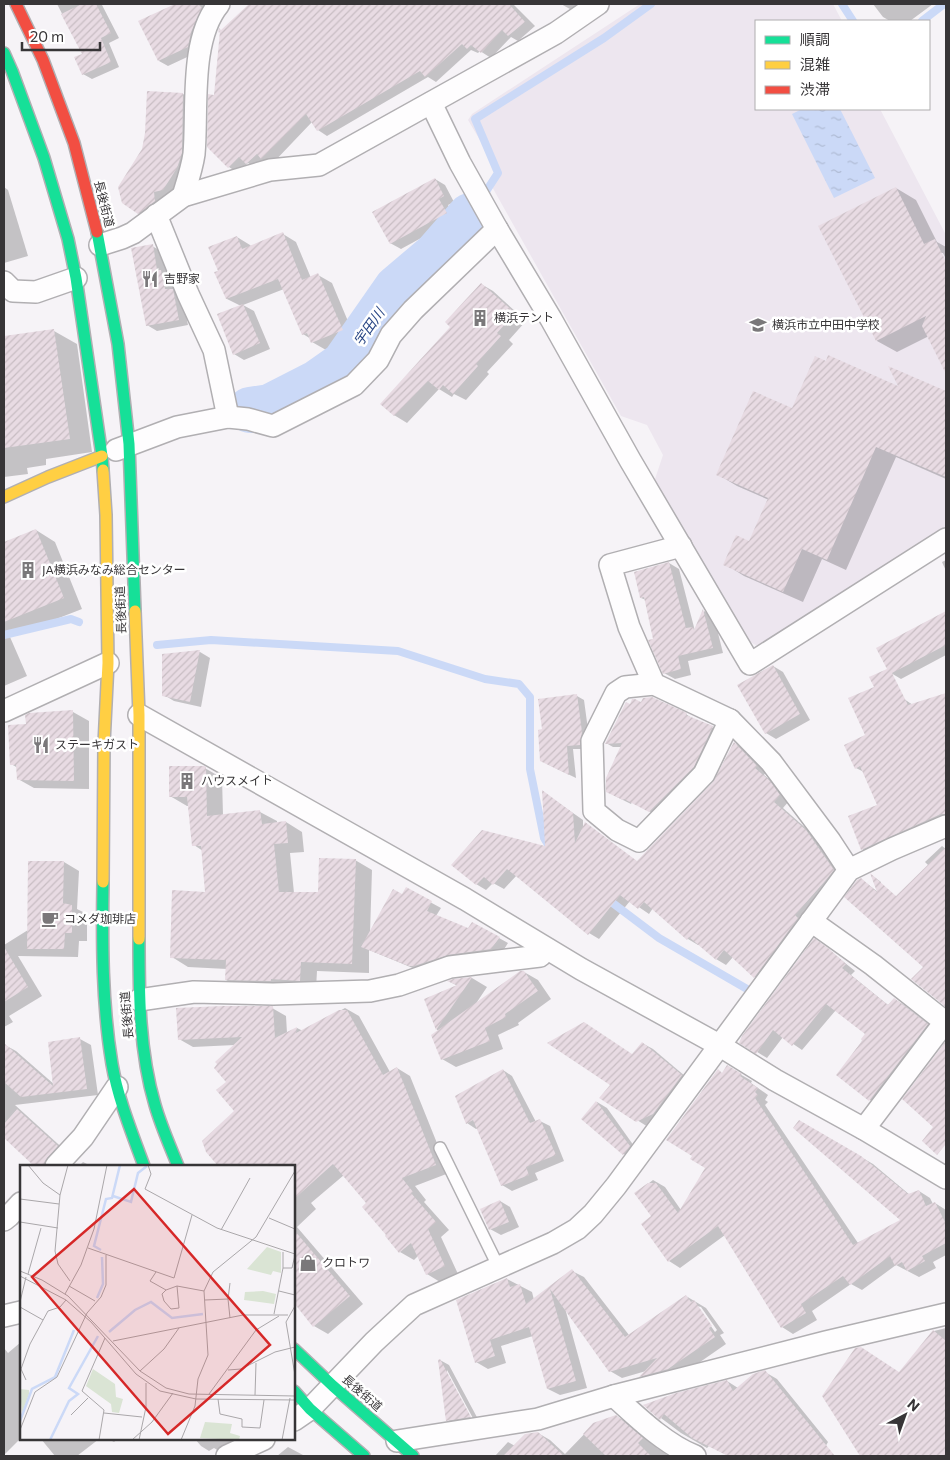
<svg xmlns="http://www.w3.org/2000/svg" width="950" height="1460" viewBox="0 0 950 1460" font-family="Commissioner,'Noto Sans JP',sans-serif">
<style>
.built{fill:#ede6ef}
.water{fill:url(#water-ripples)}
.shadow{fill:#0003;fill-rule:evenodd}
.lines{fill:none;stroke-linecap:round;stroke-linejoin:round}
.stream{stroke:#cbd9f7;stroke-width:8}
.river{stroke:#cbd9f7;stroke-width:46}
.building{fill:url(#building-hatch)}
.lane-casing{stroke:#b1afb2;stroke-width:14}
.street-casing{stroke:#b1afb2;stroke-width:24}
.fast-casing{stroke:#b1afb2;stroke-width:14}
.slow-casing{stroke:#b1afb2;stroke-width:14}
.jam-casing{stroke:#b1afb2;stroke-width:14}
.lane{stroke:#fefdfe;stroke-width:11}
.street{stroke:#fefdfe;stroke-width:21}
.fast{stroke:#16e098;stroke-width:11}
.slow{stroke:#ffcf43;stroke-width:11}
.jam{stroke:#f24e42;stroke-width:11}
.labels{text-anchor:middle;stroke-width:5;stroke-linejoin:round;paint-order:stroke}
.street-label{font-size:12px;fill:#373537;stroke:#fff}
.poi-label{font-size:12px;fill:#373537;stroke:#fff;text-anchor:start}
.water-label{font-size:14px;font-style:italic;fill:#2a4785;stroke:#fff}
.inset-river{fill:none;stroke:#cbd9f7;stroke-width:2.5}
.inset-road{fill:none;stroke:#aaa7aa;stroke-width:1}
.view{fill:#d62828;fill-opacity:0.15;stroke:#d62828;stroke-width:2.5}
.inset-edge{fill:none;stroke:#373537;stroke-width:2.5}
</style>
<defs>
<pattern id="water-ripples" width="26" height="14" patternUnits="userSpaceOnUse" patternTransform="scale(1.25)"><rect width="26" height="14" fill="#cbd9f7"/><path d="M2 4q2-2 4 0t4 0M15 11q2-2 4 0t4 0" fill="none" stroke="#afbbd4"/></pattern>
<pattern id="building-hatch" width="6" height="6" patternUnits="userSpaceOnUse" patternTransform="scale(1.25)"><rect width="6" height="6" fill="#e8dbe3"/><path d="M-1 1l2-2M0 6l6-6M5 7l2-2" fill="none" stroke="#c8bdc3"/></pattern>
</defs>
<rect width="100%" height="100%" fill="#f6f3f7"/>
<!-- built -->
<polygon class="built" points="640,4 833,4 842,21 756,21 756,109 880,109 946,235 946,526 759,647 745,639 654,482 663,455 647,425 621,416 491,185 499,172 468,120 472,114"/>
<!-- water -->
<polygon class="water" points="802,109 840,109 875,178 834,198 792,114"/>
<!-- shadow -->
<g class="shadow">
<polygon points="57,4 102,5 119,38 109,43 119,67 92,79 83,74 83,54"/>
<polygon points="172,4 207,4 205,7 211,14 198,52 168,66 159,61 174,6"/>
<polygon points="250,4 256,4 263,9 268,4 513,4 535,26 518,41 511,37 491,58 480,51 478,53 471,50 436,82 428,77 327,136 318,130 312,122 272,164 257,169 248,163 238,173 229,167 216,96 221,33 219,32 220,30 222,31"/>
<polygon points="561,4 587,4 577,13"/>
<polygon points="873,4 933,4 910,21 890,21 883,17"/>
<polygon points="148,92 183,94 199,103 197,162 155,222 139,213 143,150 146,133"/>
<polygon points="435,179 445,185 454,202 448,205 456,219 401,249 390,243"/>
<polygon points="4,187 8,190 28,256 4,263"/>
<polygon points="896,188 916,200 937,242 946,247 946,259 943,253 940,253 946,265 946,359 938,354 929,336 897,352 877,341"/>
<polygon points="283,234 296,242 311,278 318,275 332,283 355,338 326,350 312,342 311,339 303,334 284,289 243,305 254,311 270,349 244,360 234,354 241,306 227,299 219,272 237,237 250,245 251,247"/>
<polygon points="152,246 163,252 167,275 172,278 174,291 182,296 188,325 157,331 147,325"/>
<polygon points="481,284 493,291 526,321 509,340 513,344 487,372 489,374 466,400 454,394 452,397 439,389 407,423 394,415"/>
<polygon points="54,331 77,344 92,452 46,459 46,465 27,468 28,474 4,477 4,338"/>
<polygon points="891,368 946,393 946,479 896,457 846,570 822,559 803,602 744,576 725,564 750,543 769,500 737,486 717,474 792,410 901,389"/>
<polygon points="36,530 55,542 82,609 10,637 27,676 4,686 4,543"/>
<polygon points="946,560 946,571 942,562"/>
<polygon points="669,563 679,569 695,631 704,611 714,617 723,653 688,661 691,675 675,679 664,673 646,600 641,598"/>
<polygon points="946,612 946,655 901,679 891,673 877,649"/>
<polygon points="200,652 210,658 201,707 174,701 164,695 163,655"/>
<polygon points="773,666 783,672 810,720 776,739 766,733"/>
<polygon points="946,695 946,730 905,743 909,756 946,750 946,822 872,855 862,849 879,805 864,772 856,768 866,736 904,699 913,705"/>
<polygon points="577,696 584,700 589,737 587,749 573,749 576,778 549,765 543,730"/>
<polygon points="642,703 686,714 693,719 720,731 701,771 658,816 632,802 631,804 615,796 621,747 613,747 606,743 630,706"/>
<polygon points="73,712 89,721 89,789 34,788 18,779 18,768 11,764 27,725 29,714"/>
<polygon points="734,743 744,749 766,772 764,775 780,788 789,801 783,808 817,838 843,876 765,983 755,977 733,957 726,965 716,959 699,944 698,945 688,939 653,908 649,914 630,901 599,939 589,933 517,875 504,889 493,883 486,890 476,884 453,865 546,848 543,792 583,820 583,829 638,862 714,783"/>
<polygon points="203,767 222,778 223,815 260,812 277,821 277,823 286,822 302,832 304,852 290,853 294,893 319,894 355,860 372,870 370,934 402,895 406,889 441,908 436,916 468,929 499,938 508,943 501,954 420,971 369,950 369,973 317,971 316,989 243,989 226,980 227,969 188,967 172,957 207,893 203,851 194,845 189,806 187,806 170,796"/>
<polygon points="942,846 946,849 946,994 940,998 925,967 861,879 878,892 873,876 881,882 881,885 899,901 929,866 925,862"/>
<polygon points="64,862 79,871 77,909 87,914 87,941 79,941 78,957 18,956 42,996 9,1016 13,1022 4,1027 4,945 28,930"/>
<polygon points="824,946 855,971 851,975 888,1005 894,999 904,1005 937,1031 880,1106 870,1100 838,1075 867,1034 836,1010 802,1050 783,1037 767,1058 741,1042"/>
<polygon points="524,972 538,980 551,999 518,1023 519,1025 498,1035 503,1049 456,1067 442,1059 439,1031 437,1030 425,1000 458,986 450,982 472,978 487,987 475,1005"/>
<polygon points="272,1008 286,1016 287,1033 297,1028 303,1031 345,1008 359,1016 390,1072 397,1068 410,1076 449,1173 415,1186 426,1200 424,1202 449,1230 441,1237 458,1274 440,1282 427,1274 418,1256 414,1260 400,1252 386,1236 388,1235 368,1203 344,1175 311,1203 316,1209 297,1227 363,1304 328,1334 314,1326 294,1301 294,1166 220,1166 207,1152 236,1111 227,1082 235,1045 193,1047 179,1039"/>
<polygon points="80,1039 91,1045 98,1095 15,1105 68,1153 57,1166 36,1166 4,1136 4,1046 5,1045 16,1051 55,1085"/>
<polygon points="642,1043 653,1049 692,1082 648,1127 637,1120 632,1055"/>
<polygon points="946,1043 946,1125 930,1110 904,1099"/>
<polygon points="503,1070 512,1076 536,1122 540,1121 550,1126 564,1161 535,1173 538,1180 512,1191 502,1185 478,1128 476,1129 467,1123"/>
<polygon points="738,1073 752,1081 751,1083 768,1095 765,1100 768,1102 765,1105 858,1243 903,1220 799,1121 873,1164 910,1195 919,1191 930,1198 933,1204 935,1203 946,1210 946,1255 933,1262 936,1268 919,1277 896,1265 862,1290 851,1284 812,1311 817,1320 793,1334 782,1327 725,1235 680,1268 669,1261 653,1217 636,1193 653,1180 665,1187 681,1210 707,1168 723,1074"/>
<polygon points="597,1102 607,1108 639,1153 634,1160 624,1154 582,1119"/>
<polygon points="83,1162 91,1166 75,1166 77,1164 79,1166"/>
<polygon points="500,1201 510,1207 519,1227 501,1235 490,1229"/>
<path d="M572,1271L584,1277L629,1335L686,1296L706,1308L724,1333L720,1335L726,1344L680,1376L652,1383L641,1377L646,1371L622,1378L610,1371L565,1308L587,1388L560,1395L548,1389L533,1336L501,1346L506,1363L488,1369L476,1362L507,1279L532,1292L534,1300ZM697,1306L701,1307L717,1330L715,1332Z"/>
<polygon points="946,1328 946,1456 864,1456 858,1452 900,1373 934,1331"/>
<polygon points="21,1342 21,1438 4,1455 4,1348 8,1353"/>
<polygon points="440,1360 449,1365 479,1421 475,1422 447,1370 447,1375 473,1422 456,1425 448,1420"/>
<polygon points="765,1372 777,1379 828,1442 820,1456 729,1456 709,1446 707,1448 681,1433 645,1406 727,1381 738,1388"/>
<polygon points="616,1416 628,1423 657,1448 669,1456 495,1456 508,1442 515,1446 538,1433 550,1440 565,1454 594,1424"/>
<polygon points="41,1439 99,1439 77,1456 55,1456"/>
<polygon points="108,1439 118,1439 114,1442"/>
<polygon points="195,1439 235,1439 219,1451 214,1448 209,1451 201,1446"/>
<polygon points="288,1447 303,1455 304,1456 277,1456"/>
</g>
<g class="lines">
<!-- stream -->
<g class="stream">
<polyline points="842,4 853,21"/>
<polyline points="922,21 944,4"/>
<polyline points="470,216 498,173 475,119 604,38 651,4"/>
<polyline points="4,635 71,619 79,622"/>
<polyline points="157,645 211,640 398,651 485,679 519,684 530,697 530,769 544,838 550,848"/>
<polyline points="606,898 659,938 747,989"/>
</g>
<!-- river -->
<polyline class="river" points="250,410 270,407 317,383 344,364 397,288 436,255 470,216"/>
</g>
<!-- building -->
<g class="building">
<polygon points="82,4 96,4 111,33 101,38 111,62 82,75 74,57 82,54 61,14"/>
<polygon points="175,4 198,4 202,8 191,32 188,47 158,61 138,21"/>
<polygon points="249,4 509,4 525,22 508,36 502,30 481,53 471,45 467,49 462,44 425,77 420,71 317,131 306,114 261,159 257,154 246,164 239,157 228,168 207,147 208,94 214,95 220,31 218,33 219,28 221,30"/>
<polygon points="147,91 183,93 182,153 177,168 163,190 154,192 155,201 138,214 122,203 118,187 142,149 145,133"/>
<polygon points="435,178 444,196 439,199 447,213 390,244 372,212"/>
<polygon points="896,187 924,244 935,239 946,262 946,374 922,326 926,316 876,341 818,226"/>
<polygon points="283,232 302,280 318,273 343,330 311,343 307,333 302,335 278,279 226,299 214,272 218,271 208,247 237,236 242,249"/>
<polygon points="153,244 157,270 161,270 165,289 173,289 179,320 146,326 131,248"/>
<polygon points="481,283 515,313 497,333 501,336 476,364 478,366 453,394 443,385 439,390 428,381 394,416 380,404 450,327 445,322"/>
<polygon points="243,304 260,343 233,355 217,314"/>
<polygon points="54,329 70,439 4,448 4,336"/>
<polygon points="828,355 898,386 888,366 946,391 946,477 876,447 827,560 802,549 783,592 723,565 736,535 749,541 768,498 716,475 753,391 792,408 815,356 826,361"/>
<polygon points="36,529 64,598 4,622 4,542"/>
<polygon points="669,562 686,628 693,627 694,630 703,609 713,648 678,656 681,669 663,674 648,640 653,639 644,597 640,598 634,572"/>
<polygon points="946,611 946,645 892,673 908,705 946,693 946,814 941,814 887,838 861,850 848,816 877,805 860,766 855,769 844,745 865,735 848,698 874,687 869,677 887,669 876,648"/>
<polygon points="200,650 190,702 162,696 162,654"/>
<polygon points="773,665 800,714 765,734 737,685"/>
<polygon points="577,694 582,732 580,745 567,746 569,775 540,761 538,730 542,729 538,699"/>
<polygon points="652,697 687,713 686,715 713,726 694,767 649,812 624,799 623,800 606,792 606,778 622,743 605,744 626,702 630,704 632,699 635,699 641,702 643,698"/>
<polygon points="73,710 74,781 17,780 16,765 10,765 8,725 26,724 25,715 29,713"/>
<polygon points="734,742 757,766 755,768 770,781 780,795 774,802 806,830 834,870 825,881 795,915 798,918 754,978 724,950 716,960 689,937 687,940 644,902 638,909 620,895 588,935 507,869 493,885 484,877 476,885 451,865 482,830 545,846 542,790 573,813 575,843 585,822 637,861 713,782"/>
<polygon points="169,766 204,766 206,767 207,816 260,810 262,824 286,821 288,843 274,844 279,892 318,892 319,858 356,859 352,964 301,962 300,981 271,979 271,981 225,980 226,960 170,958 172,890 205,892 201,846 192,846 187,797 169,797"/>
<polygon points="946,847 946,1007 911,979 923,967 844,897 857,880 861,878 877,892 870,873 896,896"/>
<polygon points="28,861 64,861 63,903 72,905 72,933 65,933 64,949 27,949"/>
<polygon points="406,887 432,901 427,911 468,928 472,922 500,937 491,949 448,955 414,966 409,966 361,947 393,889 402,894"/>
<polygon points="814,938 828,948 846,964 842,968 888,1005 894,998 928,1024 869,1101 836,1075 862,1041 861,1039 865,1034 826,1004 792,1046 773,1030 756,1054 739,1043 742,1036"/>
<polygon points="4,947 28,987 4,1002"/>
<polygon points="520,971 524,971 538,991 505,1014 506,1017 485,1028 490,1041 441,1060 431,1035"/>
<polygon points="472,977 469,982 436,1030 424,999 457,985 447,981 453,979"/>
<polygon points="223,1006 273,1006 275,1038 297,1027 296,1033 339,1010 347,1010 383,1075 397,1067 436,1165 402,1178 413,1192 411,1193 436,1222 428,1229 445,1266 426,1275 411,1243 399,1253 385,1236 386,1235 362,1207 366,1203 333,1164 294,1199 294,1166 218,1166 206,1152 202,1141 234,1111 216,1090 226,1082 214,1068 217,1064 215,1062 242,1037 178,1040 176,1008"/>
<polygon points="584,1022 632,1054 642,1042 682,1075 653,1114 636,1122 599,1098 610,1085 547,1043"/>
<polygon points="80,1037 87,1089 21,1097 4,1082 4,1043 53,1086 48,1042"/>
<polygon points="946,1041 946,1144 937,1155 922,1141 933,1127 902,1099"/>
<polygon points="727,1065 742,1074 740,1076 758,1088 755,1092 758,1095 755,1098 853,1245 900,1220 793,1128 799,1120 861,1156 908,1194 919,1190 926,1206 935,1202 946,1224 946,1243 922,1256 925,1261 907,1271 902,1262 895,1266 890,1256 850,1285 843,1276 801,1304 806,1313 781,1328 718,1226 668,1262 641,1224 651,1216 634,1193 648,1183 656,1183 678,1213 705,1168 690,1159 692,1156 666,1140 718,1069 722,1073"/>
<polygon points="503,1069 530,1123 540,1119 556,1155 526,1167 529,1175 501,1186 473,1120 466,1124 455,1096"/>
<polygon points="596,1101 630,1146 623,1155 581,1119"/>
<polygon points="17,1109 58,1146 47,1158 44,1166 34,1166 4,1138 4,1124"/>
<polygon points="500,1200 509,1222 489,1230 480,1209"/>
<polygon points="294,1230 350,1296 313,1327 294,1303"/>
<polygon points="572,1269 625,1337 686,1295 691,1302 694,1300 712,1326 709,1328 715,1337 668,1369 639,1377 657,1358 609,1372 550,1289 576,1381 547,1389 529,1327 490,1340 495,1356 475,1363 456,1300 507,1278 510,1287 520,1284 526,1304"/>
<polygon points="933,1330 946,1341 946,1456 860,1456 822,1396 855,1348 861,1347 899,1372"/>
<polygon points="440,1359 471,1417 446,1421 438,1360"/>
<polygon points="765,1370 835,1456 728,1456 692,1438 664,1414 660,1420 643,1405 676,1393 727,1380 733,1391 753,1374"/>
<polygon points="616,1415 643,1438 638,1443 651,1456 606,1456 583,1434 593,1423"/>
<polygon points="538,1432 564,1456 503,1456 525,1434"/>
</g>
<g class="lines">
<!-- lane casing -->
<g class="lane-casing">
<polyline id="lane" points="440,1148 499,1268"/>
</g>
<!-- street casing -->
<g class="street-casing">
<g id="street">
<polyline points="431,103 460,163 497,229 551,319 630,460 750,664 946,539"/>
<path d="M183,196C187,183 192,168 194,154C198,110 189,40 219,4"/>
<polyline points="156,215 188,294 214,350 228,417"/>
<polyline points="100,245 122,238 133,233 183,196 270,170 319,165 556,33 598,4"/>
<polyline points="4,282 13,291 36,292 76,278"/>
<polyline points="116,450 177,427 228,417 248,419 273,426 354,385 378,360 391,335 413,310 497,229"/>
<polyline points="681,546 610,565 629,627 654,684 730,720 771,762 830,841 849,870"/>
<polyline points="654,684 625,687 616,693 592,741 594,811 617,830 639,841 704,774 730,720"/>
<polyline points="4,711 108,663"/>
<polyline points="139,715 465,899 581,969 719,1045 775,1080 864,1129 946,1178"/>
<polyline points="811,921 873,965 945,1022 864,1129"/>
<polyline points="139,1000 194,992 273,994 370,991 399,985 450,967 540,956 547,949"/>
<polyline points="56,1166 83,1137 117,1087"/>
<polyline points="4,1220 9,1216 21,1203"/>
<polyline points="4,1316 21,1312"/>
<path d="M614,1396C637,1417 666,1445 695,1456"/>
<polyline points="294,1420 310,1409 374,1342 414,1305 553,1243 577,1229 593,1214 616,1186 849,870 892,849 946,826"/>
<polyline points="397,1441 538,1419 614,1396 826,1342 946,1314"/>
<polyline points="227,1456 264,1439"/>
</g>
</g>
<!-- fast casing -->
<g class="fast-casing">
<g id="fast">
<polyline points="4,53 12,71 44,158 68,239 76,278 102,456 103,470"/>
<polyline points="97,232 118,344 129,444 135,611"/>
<path d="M103,882C102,942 102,1004 112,1064C118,1099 132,1133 144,1166"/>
<path d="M139,939C139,994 139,1051 155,1105C161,1126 170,1146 178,1166"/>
<polyline points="294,1349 333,1386 413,1456"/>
<polyline points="294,1391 310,1409 364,1456"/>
</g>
</g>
<!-- slow casing -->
<g class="slow-casing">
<g id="slow">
<polyline points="4,497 48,477 102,456"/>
<polyline points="135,611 139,715 139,939"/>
<polyline points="103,882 104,744 108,663 106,515 103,470"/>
</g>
</g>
<!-- jam casing -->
<g class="jam-casing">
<polyline id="jam" points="16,4 43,60 74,143 97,232"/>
</g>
<!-- lane -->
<use href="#lane" class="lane"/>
<!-- street -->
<use href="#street" class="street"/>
<!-- fast -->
<use href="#fast" class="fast"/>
<!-- slow -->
<use href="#slow" class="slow"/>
<!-- jam -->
<use href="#jam" class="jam"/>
</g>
<!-- icons -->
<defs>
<g id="restaurant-bare" transform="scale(1.35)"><path d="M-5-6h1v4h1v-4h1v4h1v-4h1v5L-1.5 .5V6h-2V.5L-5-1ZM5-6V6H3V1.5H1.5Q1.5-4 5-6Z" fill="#7a787a" stroke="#fff" stroke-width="2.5" paint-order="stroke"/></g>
<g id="building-bare" transform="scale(1.35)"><path d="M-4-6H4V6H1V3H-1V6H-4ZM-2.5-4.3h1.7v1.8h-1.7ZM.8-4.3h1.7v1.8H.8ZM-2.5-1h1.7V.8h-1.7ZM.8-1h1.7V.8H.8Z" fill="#7a787a" stroke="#fff" stroke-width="2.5" paint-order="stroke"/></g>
<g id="school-bare" transform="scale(1.35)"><path d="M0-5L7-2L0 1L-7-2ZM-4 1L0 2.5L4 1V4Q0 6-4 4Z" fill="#7a787a" stroke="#fff" stroke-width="2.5" paint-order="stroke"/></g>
<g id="cafe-bare" transform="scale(1.35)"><path d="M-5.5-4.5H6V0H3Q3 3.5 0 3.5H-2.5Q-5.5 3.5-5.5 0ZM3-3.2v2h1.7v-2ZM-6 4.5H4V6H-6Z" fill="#7a787a" stroke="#fff" stroke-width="2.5" paint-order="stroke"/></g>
<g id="shop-bare" transform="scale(1.35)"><path d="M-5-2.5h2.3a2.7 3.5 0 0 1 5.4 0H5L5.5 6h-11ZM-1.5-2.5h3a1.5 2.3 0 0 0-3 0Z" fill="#7a787a" stroke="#fff" stroke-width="2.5" paint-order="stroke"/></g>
</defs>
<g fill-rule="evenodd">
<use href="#restaurant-bare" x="150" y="279"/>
<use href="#building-bare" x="480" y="318"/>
<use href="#school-bare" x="758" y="325"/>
<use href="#building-bare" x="28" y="570"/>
<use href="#restaurant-bare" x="41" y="745"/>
<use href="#building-bare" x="187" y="781"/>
<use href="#cafe-bare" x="50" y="919"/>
<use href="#shop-bare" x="308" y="1263"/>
</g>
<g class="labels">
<!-- street labels -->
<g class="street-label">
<text transform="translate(104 204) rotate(76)" y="4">長後街道</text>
<text transform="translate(121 610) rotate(-92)" y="4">長後街道</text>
<text transform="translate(127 1015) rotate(-95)" y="4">長後街道</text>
<text transform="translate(362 1393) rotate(41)" y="4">長後街道</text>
</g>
<!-- poi labels -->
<g class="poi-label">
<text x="164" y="283">吉野家</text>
<text x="494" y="322">横浜テント</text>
<text x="772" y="329">横浜市立中田中学校</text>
<text x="42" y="574">JA横浜みなみ総合センター</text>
<text x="55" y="749">ステーキガスト</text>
<text x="201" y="785">ハウスメイト</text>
<text x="64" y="923">コメダ珈琲店</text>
<text x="322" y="1267">クロトワ</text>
</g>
<!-- water labels -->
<g class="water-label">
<text transform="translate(369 327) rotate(-55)" y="5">宇田川</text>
</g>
</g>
<!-- overview -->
<g transform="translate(20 1165)">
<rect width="275" height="275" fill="#f6f3f7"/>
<path d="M73,204L95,219L96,232L103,234L99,248L92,247L91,239L66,221Z" fill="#dae4d4"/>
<path d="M247,82L261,87V108L253,106L251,110L227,104ZM243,126L256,129L254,139L224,135L225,127Z" fill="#dae4d4"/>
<path d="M0,224L9,225V229L2,248ZM185,257L212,259L210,268L220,271L219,275L180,273Z" fill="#dae4d4"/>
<path class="inset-river" d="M93,31L111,37L118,8L127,1M81,85L74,81L86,34L92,33L100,0M77,133L83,119L82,92M89,167L115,145L131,137L152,153L183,149M0,256L12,224L35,212L54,165M30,275L49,236L58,229L49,223L78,171"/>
<path class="inset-road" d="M8,0L23,18L40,30M48,0L40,30L35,86L38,99L50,116M128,0L131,9L125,24L197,63L275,89M0,34L39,39M249,53L275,64M0,57L38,63M201,65L230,13M68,83L154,113L172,50M263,87V103M0,106L22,115L48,131L120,206L146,223L169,229L275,231M136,107L130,116L146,125L157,121L184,126M8,109L21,63M0,111L46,135L71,157L116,209L140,226L176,234L275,235M49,121L75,136M146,125L142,129L144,136L151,144L159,143L157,121M259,126L275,130M45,129L61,100L74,64L87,0M208,134L210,118M185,135L208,134L210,153M0,137L6,112M275,141L266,157L275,210M0,142L23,155M254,149L263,103H272L275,90M93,176L223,150H268M208,205L221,204L255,187L275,182M120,206L144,184L159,163M6,215L1,204L10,179L28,146L40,142L46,135M189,229L236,165L259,151M235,230L236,198M198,234L200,249L222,254V262L240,263L244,235M84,248L122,252M51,250L68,233M0,265L15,227L37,212L67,148L81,132L86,120V90M79,275L84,245L62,226L85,173M112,275L132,257L153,228M119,275L126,242V218M161,275L175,241L178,214L188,190L184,126L193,107L236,72L275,6M262,275L270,233"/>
<path class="view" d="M114,24L250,180L148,269L12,112Z"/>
<rect width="275" height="275" class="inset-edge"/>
</g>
<!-- border -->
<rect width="950" height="1460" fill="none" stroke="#373537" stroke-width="10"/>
<!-- legend -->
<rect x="755" y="20" width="175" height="90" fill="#ffffff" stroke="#afaeaf"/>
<rect x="765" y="36" width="25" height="8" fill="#16e098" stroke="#afaeaf"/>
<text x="800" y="45" font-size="15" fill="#373537">順調</text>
<rect x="765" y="61" width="25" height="8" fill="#ffcf43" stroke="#afaeaf"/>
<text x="800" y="70" font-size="15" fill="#373537">混雑</text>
<rect x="765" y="86" width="25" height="8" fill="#f24e42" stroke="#afaeaf"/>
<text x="800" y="95" font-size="15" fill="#373537">渋滞</text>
<!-- north arrow -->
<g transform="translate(905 1415) rotate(41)" stroke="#ffffff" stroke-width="4" paint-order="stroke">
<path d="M0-4L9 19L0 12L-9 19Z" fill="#373537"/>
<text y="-8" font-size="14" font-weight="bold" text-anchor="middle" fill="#373537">N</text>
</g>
<!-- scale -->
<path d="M22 42v8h78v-8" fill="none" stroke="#373537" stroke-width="2.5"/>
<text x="30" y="42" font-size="15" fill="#373537" stroke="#ffffff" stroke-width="4" paint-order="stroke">20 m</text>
</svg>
